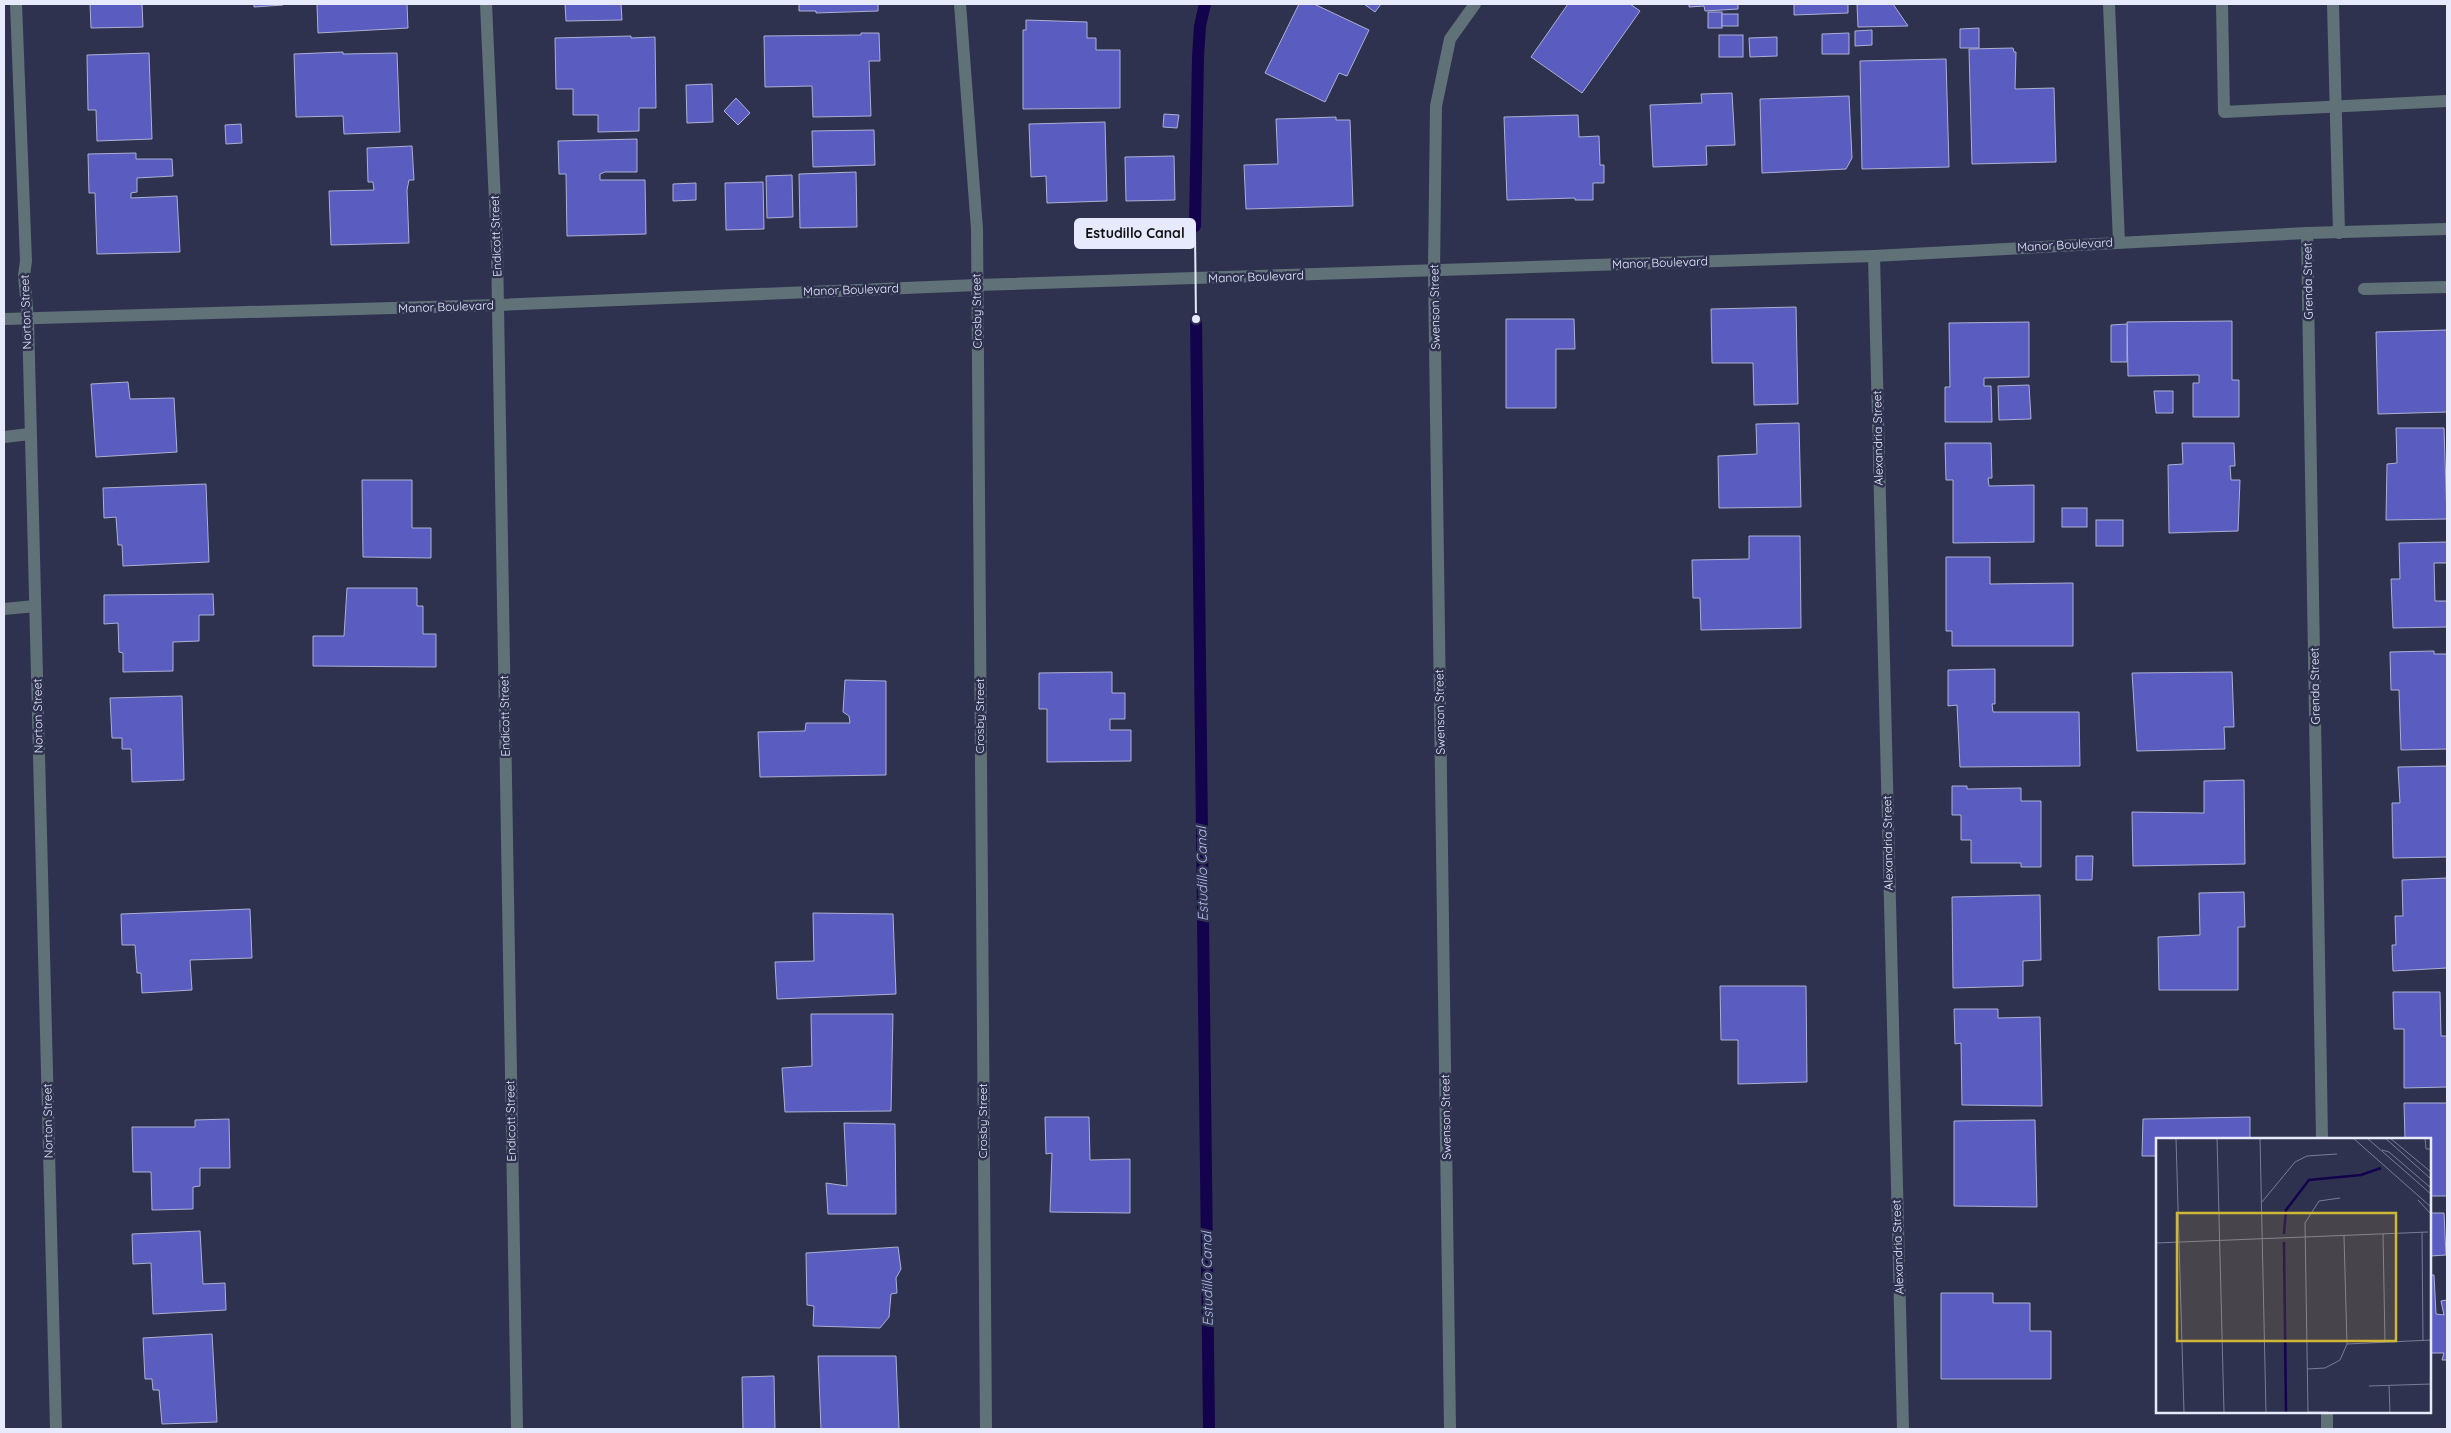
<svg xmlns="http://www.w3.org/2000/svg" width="2451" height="1433" viewBox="0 0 2451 1433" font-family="Quicksand,sans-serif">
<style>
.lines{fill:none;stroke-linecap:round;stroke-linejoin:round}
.stream{stroke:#13034d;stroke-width:12}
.building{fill:#5a5cc0;stroke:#abb0d4}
.minor{stroke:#607278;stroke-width:12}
.labels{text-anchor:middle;stroke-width:5;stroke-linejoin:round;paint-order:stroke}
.street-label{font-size:12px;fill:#e7eafd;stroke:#2f324f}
.water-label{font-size:14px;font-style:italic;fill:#b6bdf0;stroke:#2f324f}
.inset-river{fill:none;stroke:#13034d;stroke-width:2.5}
.inset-road{fill:none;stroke:#797c95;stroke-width:1}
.view{fill:#cfb837;fill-opacity:0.15;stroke:#cfb837;stroke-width:2.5}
.inset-edge{fill:none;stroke:#e7eafd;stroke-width:2.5}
.leader{fill:none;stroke:#e7eafd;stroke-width:2}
.callout-dot{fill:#e7eafd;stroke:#2f324f;stroke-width:2}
.callout{fill:#e7eafd;stroke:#e7eafd;stroke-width:2}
.callout-label{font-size:14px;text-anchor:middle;font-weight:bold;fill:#111}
</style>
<rect width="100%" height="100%" fill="#2f324f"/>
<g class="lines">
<!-- stream -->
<g class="stream">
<polyline points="1195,226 1198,57 1200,26 1205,4"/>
<polyline points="1196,319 1209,1429"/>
</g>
</g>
<!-- building -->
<g class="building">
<polygon points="90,4 142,4 143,27 91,28"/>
<polygon points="254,4 283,4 283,5 254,7"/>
<polygon points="317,4 407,4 408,28 318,33"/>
<polygon points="565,4 621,4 622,20 566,21"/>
<polygon points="799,4 878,4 878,11 816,13 816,11 799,11"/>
<polygon points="1299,4 1314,4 1369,30 1347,76 1339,73 1325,102 1265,73"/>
<polygon points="1364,4 1381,4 1375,12"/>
<polygon points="1568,4 1630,4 1640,11 1582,93 1531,57"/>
<polygon points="1689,4 1738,4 1738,9 1705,11 1704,6 1689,7"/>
<polygon points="1794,4 1848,4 1848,13 1794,15"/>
<polygon points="1857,4 1893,4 1908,26 1858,27"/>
<rect x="1708" y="12" width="14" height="16"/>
<rect x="1722" y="14" width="16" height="12"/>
<polygon points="1026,20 1087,22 1087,38 1096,38 1096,50 1120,50 1120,108 1023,109 1023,30 1026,30"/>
<polygon points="1979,28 1979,48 1960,48 1960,29"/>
<polygon points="1872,30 1872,45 1855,46 1855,31"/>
<polygon points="861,33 879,33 880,61 869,61 871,116 813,117 812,86 765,87 764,36 861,35"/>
<polygon points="1849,33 1849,54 1822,54 1822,34"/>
<rect x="1719" y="35" width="24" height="22"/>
<polygon points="631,36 631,38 655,37 656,108 639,108 639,131 598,132 598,115 573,115 573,89 556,89 555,38"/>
<polygon points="1777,37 1777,56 1750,57 1749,38"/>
<polygon points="2013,48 2014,52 2016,52 2015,89 2054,88 2056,162 1972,164 1969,49"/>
<polygon points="343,52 343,54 397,53 400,132 344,134 343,116 296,117 294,54"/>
<polygon points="149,53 152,139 97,141 96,110 88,110 87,55"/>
<polygon points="1946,59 1949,167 1862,169 1860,61"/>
<polygon points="712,84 713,122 687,123 686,85"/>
<polygon points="1732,93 1735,145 1706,146 1707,165 1653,167 1650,105 1702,103 1701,94"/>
<polygon points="1849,96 1852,158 1846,169 1762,173 1760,99"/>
<polygon points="736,98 750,113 738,125 724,111"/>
<polygon points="1164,114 1179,115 1177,128 1163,127"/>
<polygon points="1578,115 1579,137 1599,136 1600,165 1604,165 1604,183 1593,183 1593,200 1575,200 1575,198 1507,200 1504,117"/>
<polygon points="1336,117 1336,120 1350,120 1353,206 1246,209 1244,165 1278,164 1276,119"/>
<polygon points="1105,122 1107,201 1047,203 1046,176 1031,177 1029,124"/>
<polygon points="241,124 242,143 226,144 225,125"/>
<polygon points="874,130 875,165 813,167 812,131"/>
<polygon points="637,139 637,172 605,172 600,174 600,180 645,180 646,234 567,236 566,174 559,174 558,141"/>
<polygon points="412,146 414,180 409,180 407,190 409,243 331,245 329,191 374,190 373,182 368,182 367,148"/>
<polygon points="136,153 136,159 172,159 173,176 137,178 137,192 131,193 131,198 177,196 180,252 97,254 95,193 89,193 88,154"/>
<polygon points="1174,156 1175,200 1126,201 1125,157"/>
<polygon points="856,172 857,227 800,228 799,174"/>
<polygon points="792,175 793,217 767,218 766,176"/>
<polygon points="763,182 764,229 726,230 725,183"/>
<polygon points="696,183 696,200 673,201 673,184"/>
<polygon points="1796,307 1798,404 1754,405 1753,363 1712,363 1711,309"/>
<polygon points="1506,319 1574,319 1575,349 1556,349 1556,408 1506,408"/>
<polygon points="2232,321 2232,380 2239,380 2239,417 2193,417 2193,383 2199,383 2199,375 2128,376 2127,322"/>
<polygon points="2029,322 2029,377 1984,378 1984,386 1991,386 1992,422 1945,422 1945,387 1950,387 1949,323"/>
<polygon points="2127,324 2127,362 2111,362 2111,325"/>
<polygon points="2447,330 2447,412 2378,414 2376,332"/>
<polygon points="128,382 130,399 174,398 177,452 96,457 91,384"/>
<polygon points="2029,385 2031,419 1999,420 1998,386"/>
<polygon points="2154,391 2173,391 2173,413 2156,413"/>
<polygon points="1799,423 1801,507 1719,508 1718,456 1757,454 1756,424"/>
<polygon points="2396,428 2444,428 2447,519 2386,520 2387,464 2397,463"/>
<polygon points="1945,443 1991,443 1992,478 1988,478 1989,486 2034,485 2034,542 1953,543 1953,480 1946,480"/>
<polygon points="2182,443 2234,443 2235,466 2230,466 2231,480 2240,480 2238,531 2169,533 2168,465 2183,464"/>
<polygon points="362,480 412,480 412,528 431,528 431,558 363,557"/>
<polygon points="206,484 209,562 123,566 122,545 118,545 116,517 104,518 103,488"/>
<rect x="2062" y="508" width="25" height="19"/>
<rect x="2096" y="520" width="27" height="26"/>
<polygon points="1749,536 1800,536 1801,628 1701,630 1700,598 1693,598 1692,560 1749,559"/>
<polygon points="2447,542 2447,563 2434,563 2435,601 2447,601 2447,627 2393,628 2391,579 2400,579 2399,543"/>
<polygon points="1946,557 1990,557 1990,584 2073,583 2073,646 1952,646 1952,631 1946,631"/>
<polygon points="347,588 417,588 417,606 423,606 423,634 436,634 436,667 313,666 313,636 344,636"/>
<polygon points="213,594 214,615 199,615 199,641 173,642 173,671 123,672 123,653 119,652 118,623 104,624 104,595"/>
<polygon points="2434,651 2434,654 2447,654 2447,749 2401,750 2399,690 2391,690 2390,652"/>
<polygon points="1995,669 1995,704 1992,704 1993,712 2079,712 2080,766 1960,767 1957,705 1948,706 1948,670"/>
<polygon points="1112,672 1112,693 1125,693 1125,719 1110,719 1110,730 1131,730 1131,761 1047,762 1047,709 1039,709 1039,673"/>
<polygon points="2232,672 2234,727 2224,727 2225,749 2137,751 2132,673"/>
<polygon points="845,680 886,681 886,775 760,777 758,732 805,731 806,723 850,723 849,716 843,712"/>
<polygon points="182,696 184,780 132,782 131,749 122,749 122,738 112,738 110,698"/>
<polygon points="2447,766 2447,857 2393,858 2392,803 2400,803 2398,767"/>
<polygon points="2244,780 2245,864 2133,866 2132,812 2204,813 2204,781"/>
<polygon points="1952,786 1967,786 1967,789 2021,788 2021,801 2041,801 2041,867 2021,867 2021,863 1971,863 1971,840 1961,840 1961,815 1952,815"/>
<polygon points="2076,856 2093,856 2092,880 2076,880"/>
<polygon points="2447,878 2447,968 2393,971 2392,945 2396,945 2395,916 2403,916 2402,880"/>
<polygon points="2244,892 2245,927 2238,927 2238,990 2159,990 2158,937 2200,935 2199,893"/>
<polygon points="2040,895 2041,960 2023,961 2023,986 1953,988 1952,897"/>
<polygon points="250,909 252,958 190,960 192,990 142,993 141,973 137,973 135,945 122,945 121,914"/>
<polygon points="813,913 893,914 896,994 777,999 775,962 814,961"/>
<polygon points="1720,986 1806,986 1807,1082 1738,1084 1738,1040 1721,1040"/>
<polygon points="2393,992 2440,992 2441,1036 2447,1036 2447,1087 2404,1088 2404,1029 2394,1029"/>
<polygon points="1954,1009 1998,1009 1998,1018 2040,1017 2042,1106 1962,1105 1961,1043 1955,1044"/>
<polygon points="811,1014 893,1014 891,1111 785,1112 782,1068 812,1066"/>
<polygon points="2404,1103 2447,1103 2447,1196 2430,1196 2430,1139 2405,1139"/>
<polygon points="1045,1117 1089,1117 1090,1160 1130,1159 1130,1213 1050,1212 1052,1153 1046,1154"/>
<polygon points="2250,1117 2250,1139 2157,1139 2157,1156 2142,1156 2143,1119"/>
<polygon points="229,1119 230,1168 200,1168 200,1186 193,1187 193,1209 152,1210 151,1172 133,1172 132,1127 195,1127 195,1120"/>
<polygon points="2035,1120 2037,1207 1954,1206 1954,1121"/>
<polygon points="844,1123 895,1124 896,1214 828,1214 826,1183 847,1186"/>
<polygon points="2430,1213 2444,1213 2446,1255 2430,1256"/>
<polygon points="200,1231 203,1284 225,1283 226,1310 153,1314 151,1263 133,1264 132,1234"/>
<polygon points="898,1247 901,1269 896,1278 897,1293 891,1294 889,1317 880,1328 813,1326 814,1306 807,1305 806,1253"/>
<polygon points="2430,1275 2434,1275 2436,1314 2444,1315 2441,1301 2447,1300 2447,1360 2442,1360 2444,1353 2430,1353"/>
<polygon points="1941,1293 1993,1293 1993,1303 2030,1303 2030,1331 2051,1331 2051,1379 1941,1379"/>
<polygon points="212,1334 217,1422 162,1424 159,1390 153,1390 152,1379 145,1379 143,1338"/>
<polygon points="818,1356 896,1356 899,1429 821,1429"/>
<polygon points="774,1376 775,1429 743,1429 742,1377"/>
</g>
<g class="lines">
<!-- minor -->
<g class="minor">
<polyline points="16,4 26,261 24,275 28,319 56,1429"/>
<polyline points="486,4 497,248 517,1429"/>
<polyline points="960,4 977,229 986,1429"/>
<polyline points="2109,4 2119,242"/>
<polyline points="2222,4 2224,112 2447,101"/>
<polyline points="2333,4 2339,233"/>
<polyline points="2307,233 2322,1139"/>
<polyline points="1874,256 1903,1429"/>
<polyline points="2364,289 2447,287"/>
<polyline points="4,319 497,305 977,285 1874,256 2307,233 2447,229"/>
<polyline points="4,437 30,434"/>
<polyline points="4,609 35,606"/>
<polyline points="2327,1412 2327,1429"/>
<polyline points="1450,1429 1434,271 1436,106 1450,39 1475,4"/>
</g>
</g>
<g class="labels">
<!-- street labels -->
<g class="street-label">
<text transform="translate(496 236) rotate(-92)" y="4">Endicott Street</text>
<text transform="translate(2065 245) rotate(-3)" y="4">Manor Boulevard</text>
<text transform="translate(1660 263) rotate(-2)" y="4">Manor Boulevard</text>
<text transform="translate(1256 277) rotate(-2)" y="4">Manor Boulevard</text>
<text transform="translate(2308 281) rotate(-91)" y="4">Grenda Street</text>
<text transform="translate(851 290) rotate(-2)" y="4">Manor Boulevard</text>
<text transform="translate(446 307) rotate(-2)" y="4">Manor Boulevard</text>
<text transform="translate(1435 307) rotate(-91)" y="4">Swenson Street</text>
<text transform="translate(977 311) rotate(-91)" y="4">Crosby Street</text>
<text transform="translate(26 312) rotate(-92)" y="4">Norton Street</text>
<text transform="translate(1878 438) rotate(-91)" y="4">Alexandria Street</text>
<text transform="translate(2315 686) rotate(-91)" y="4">Grenda Street</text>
<text transform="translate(1440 712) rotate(-91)" y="4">Swenson Street</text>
<text transform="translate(38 716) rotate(-91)" y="4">Norton Street</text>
<text transform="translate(505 716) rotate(-91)" y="4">Endicott Street</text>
<text transform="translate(980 716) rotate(-90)" y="4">Crosby Street</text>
<text transform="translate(1888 843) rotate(-91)" y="4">Alexandria Street</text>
<text transform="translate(1446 1117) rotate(-91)" y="4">Swenson Street</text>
<text transform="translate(48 1121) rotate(-91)" y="4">Norton Street</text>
<text transform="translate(511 1121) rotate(-91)" y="4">Endicott Street</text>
<text transform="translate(983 1121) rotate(-90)" y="4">Crosby Street</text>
<text transform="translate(1898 1247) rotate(-92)" y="4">Alexandria Street</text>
</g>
<!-- water labels -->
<g class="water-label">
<text transform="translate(1202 874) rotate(-91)" y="5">Estudillo Canal</text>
<text transform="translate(1207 1279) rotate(-91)" y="5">Estudillo Canal</text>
</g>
</g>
<!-- overview -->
<g transform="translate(2156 1138)">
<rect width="275" height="275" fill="#2f324f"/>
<path class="inset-river" d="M128,96L130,72L153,42L205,37L225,30M128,104L130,275"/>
<path class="inset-road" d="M20,0L28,275M61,0L68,275M104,0L110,275M197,0L275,69M211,0L275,56M229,0L275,41M234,0L275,34M269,0L270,11H275M226,12L233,14L275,50M262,62L275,76M106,64L139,24L151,18L181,16M266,94L267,203M227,96L229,204M0,105L272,94M191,206L275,202M151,231L169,230L184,222L191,206L188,98M233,247L234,275M213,248L275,246M152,274H172M152,275L149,85L163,63L184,60"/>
<path class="view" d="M21,75H240V203H21Z"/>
<rect width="275" height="275" class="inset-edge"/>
</g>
<!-- callouts -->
<path class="leader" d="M1196 319L1195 233"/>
<circle class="callout-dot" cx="1196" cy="319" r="5"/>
<rect class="callout" x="1075" y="219" width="120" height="29" rx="5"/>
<g class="callout-label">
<text x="1135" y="238">Estudillo Canal</text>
</g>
<!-- border -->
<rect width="2451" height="1433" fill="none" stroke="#e7eafd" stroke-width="10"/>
</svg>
